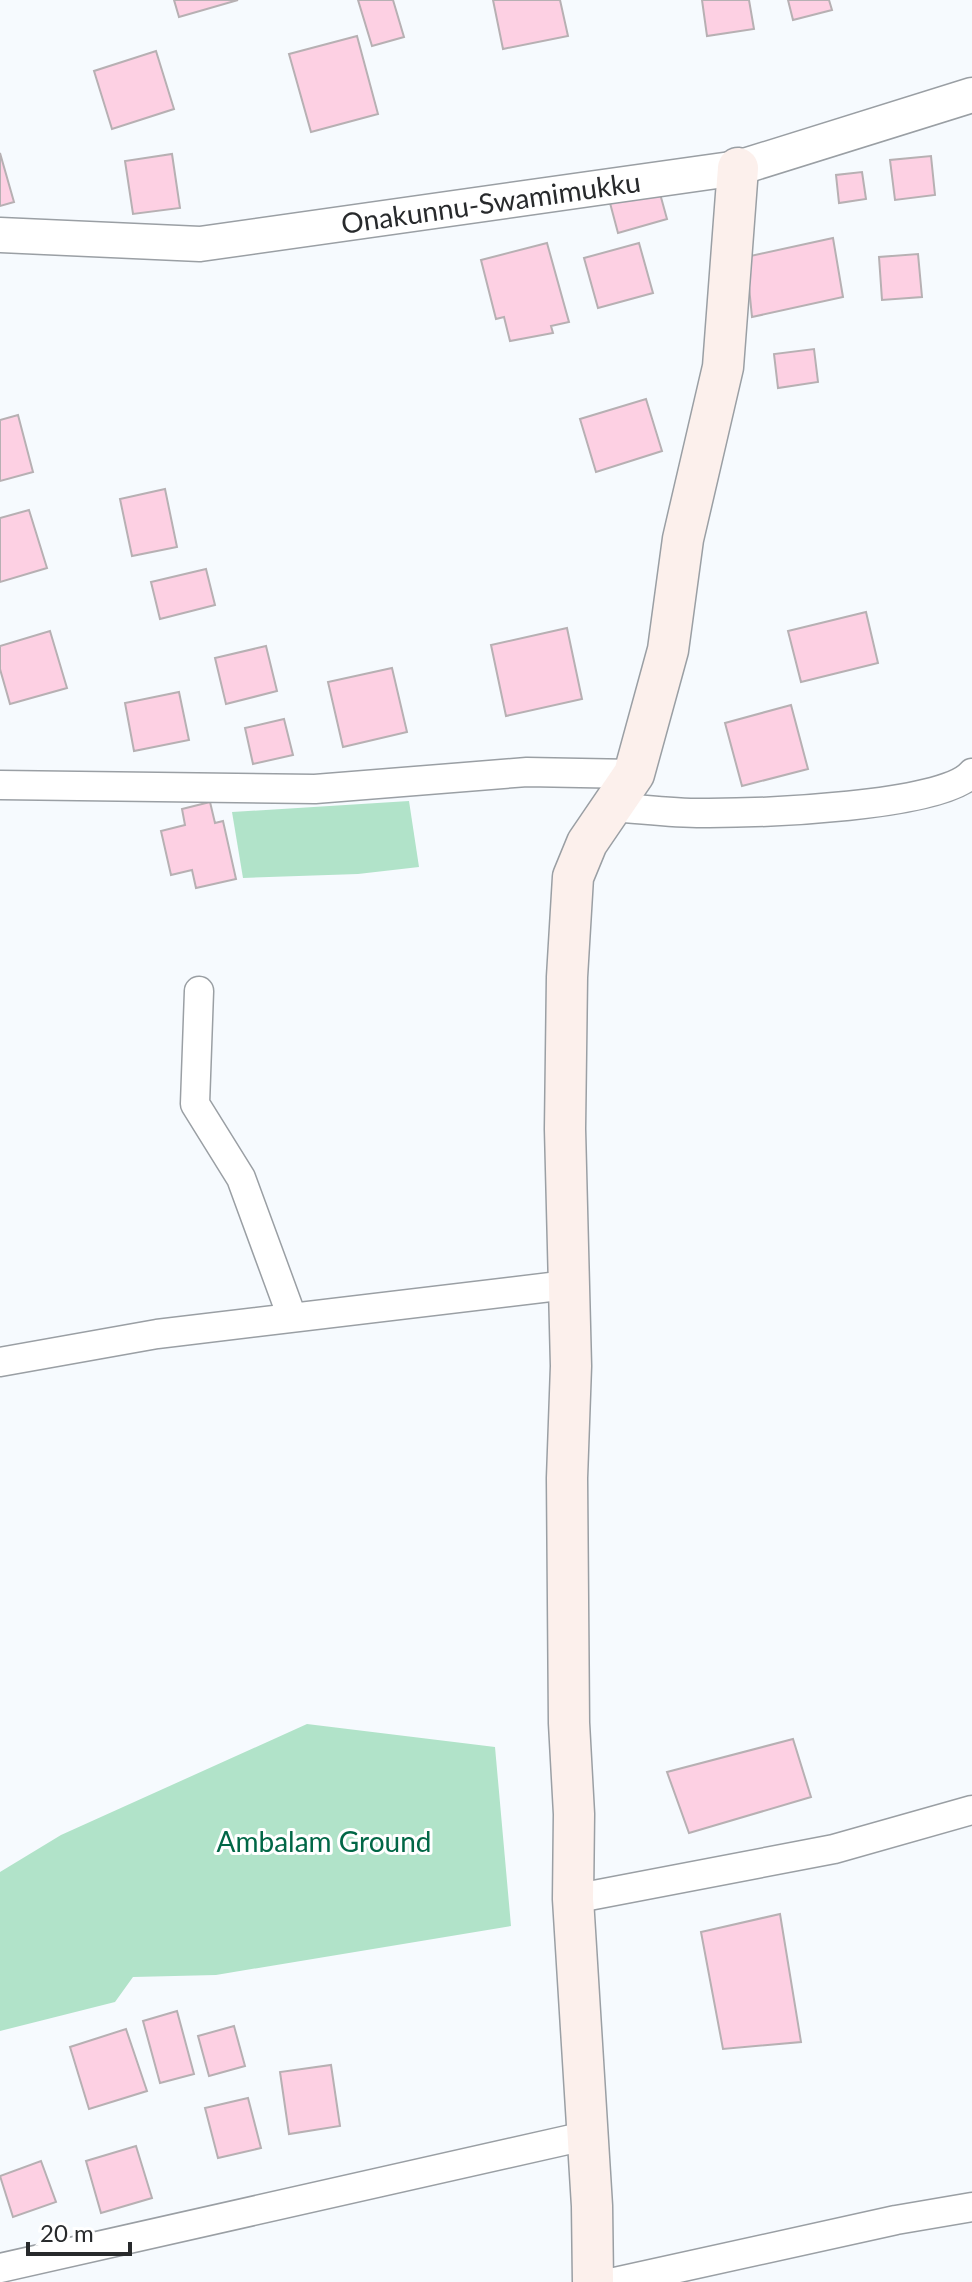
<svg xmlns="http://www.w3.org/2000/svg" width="972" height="2282" viewBox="0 0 972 2282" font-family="Lato,sans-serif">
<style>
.green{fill:#b1e3c9}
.building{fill:#fdd0e3;stroke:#b7b0b3;stroke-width:2}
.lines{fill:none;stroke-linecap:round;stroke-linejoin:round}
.minor-casing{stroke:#9a9fa4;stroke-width:31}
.tertiary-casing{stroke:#9a9fa4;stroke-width:37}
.secondary-casing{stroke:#9a9fa4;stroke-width:43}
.minor{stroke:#fff;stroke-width:28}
.tertiary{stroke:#fff;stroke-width:34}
.secondary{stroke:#fcf0ec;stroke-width:40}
.labels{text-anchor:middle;stroke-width:6;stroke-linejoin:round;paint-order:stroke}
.street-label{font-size:28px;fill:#282a2c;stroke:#fff}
.park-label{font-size:28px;fill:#016746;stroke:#fff}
</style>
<rect width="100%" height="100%" fill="#f6fafe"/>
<!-- green -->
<g class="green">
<polygon points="409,801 419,867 358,874 243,878 232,812"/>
<polygon points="307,1724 495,1747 511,1926 216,1975 133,1977 115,2002 0,2031 0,1872 61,1835"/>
</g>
<!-- building -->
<g class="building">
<polygon points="174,0 238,0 179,17"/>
<polygon points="358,0 393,0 404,37 372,46"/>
<polygon points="493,0 560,0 568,36 503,49"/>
<polygon points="702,0 749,0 754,29 707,36"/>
<polygon points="788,0 829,0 832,10 793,20"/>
<polygon points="357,36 378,114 311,132 289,54"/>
<polygon points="156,51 174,109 112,129 94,71"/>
<polygon points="0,153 14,202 0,206"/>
<polygon points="172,154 180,208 133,214 125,161"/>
<polygon points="931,156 935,195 895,200 890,160"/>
<polygon points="862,172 866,199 839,203 836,175"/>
<polygon points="659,190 667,219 618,233 610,203"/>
<polygon points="833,238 843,297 752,317 746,257"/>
<polygon points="547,243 569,322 551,326 553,333 510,341 504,317 496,319 481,260"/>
<polygon points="639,243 653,293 598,308 584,258"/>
<polygon points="918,254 922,297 882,300 879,257"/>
<polygon points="814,349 818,382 778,388 774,354"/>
<polygon points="646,399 662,451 596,472 580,419"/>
<polygon points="18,415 33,472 0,481 0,420"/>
<polygon points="165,489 177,547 132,556 120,499"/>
<polygon points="29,510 47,568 0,582 0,518"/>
<polygon points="206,569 215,605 160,619 151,582"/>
<polygon points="866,612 878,663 801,682 788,631"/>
<polygon points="567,628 582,699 506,716 491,645"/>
<polygon points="50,631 67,688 10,704 0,669 0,646"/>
<polygon points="266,646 277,691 226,704 215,658"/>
<polygon points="392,668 407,732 343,747 328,682"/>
<polygon points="179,692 189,740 134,751 125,703"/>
<polygon points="791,705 808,769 742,786 725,723"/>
<polygon points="284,719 293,755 253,764 245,728"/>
<polygon points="210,802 215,823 223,821 236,879 196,888 192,870 171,875 161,831 185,825 182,809"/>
<polygon points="793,1739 811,1797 689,1833 667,1772"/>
<polygon points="780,1914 801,2042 723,2049 701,1932"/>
<polygon points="177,2011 194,2074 160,2083 143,2021"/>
<polygon points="234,2026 245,2066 209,2076 198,2036"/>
<polygon points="126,2029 147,2091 89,2109 70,2047"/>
<polygon points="331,2065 340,2126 289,2134 280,2072"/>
<polygon points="248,2098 261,2148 218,2158 205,2108"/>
<polygon points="136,2146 152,2198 101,2213 86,2161"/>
<polygon points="41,2161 56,2202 13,2217 0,2176"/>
</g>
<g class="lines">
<!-- minor casing -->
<g class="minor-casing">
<g id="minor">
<polyline points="0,785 315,789 527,772 634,774"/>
<path d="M611,807C643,809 677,814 709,813C759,813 943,807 972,773"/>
<polyline points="199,991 195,1104 241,1178 292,1317"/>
<polyline points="0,1362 157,1334 567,1285"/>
<polyline points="573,1899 834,1849 972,1810"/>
<polyline points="0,2268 585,2136"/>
<polyline points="615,2282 896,2220 972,2207"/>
</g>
</g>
<!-- tertiary casing -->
<g class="tertiary-casing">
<g id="tertiary">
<path id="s1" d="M0,235L200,244L738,168L972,95"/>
</g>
</g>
<!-- secondary casing -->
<g class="secondary-casing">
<polyline id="secondary" points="593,2282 592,2206 573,1899 574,1814 569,1723 567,1478 571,1366 565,1129 567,977 573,877 587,843 634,774 668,650 683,539 723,367 738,168"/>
</g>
<!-- minor -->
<use href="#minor" class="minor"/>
<!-- tertiary -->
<use href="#tertiary" class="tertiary"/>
<!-- secondary -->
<use href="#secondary" class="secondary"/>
</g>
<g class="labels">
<!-- street labels -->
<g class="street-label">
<text dy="10" stroke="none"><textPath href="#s1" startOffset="494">Onakunnu-Swamimukku</textPath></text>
</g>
<!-- park labels -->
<g class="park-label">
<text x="324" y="1852">Ambalam Ground</text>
</g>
</g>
<!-- scale -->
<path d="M28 2242v12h102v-12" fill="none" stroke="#282a2c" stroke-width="4"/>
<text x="40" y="2242" font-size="24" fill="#282a2c" stroke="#ffffff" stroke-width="6" paint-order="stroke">20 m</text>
</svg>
